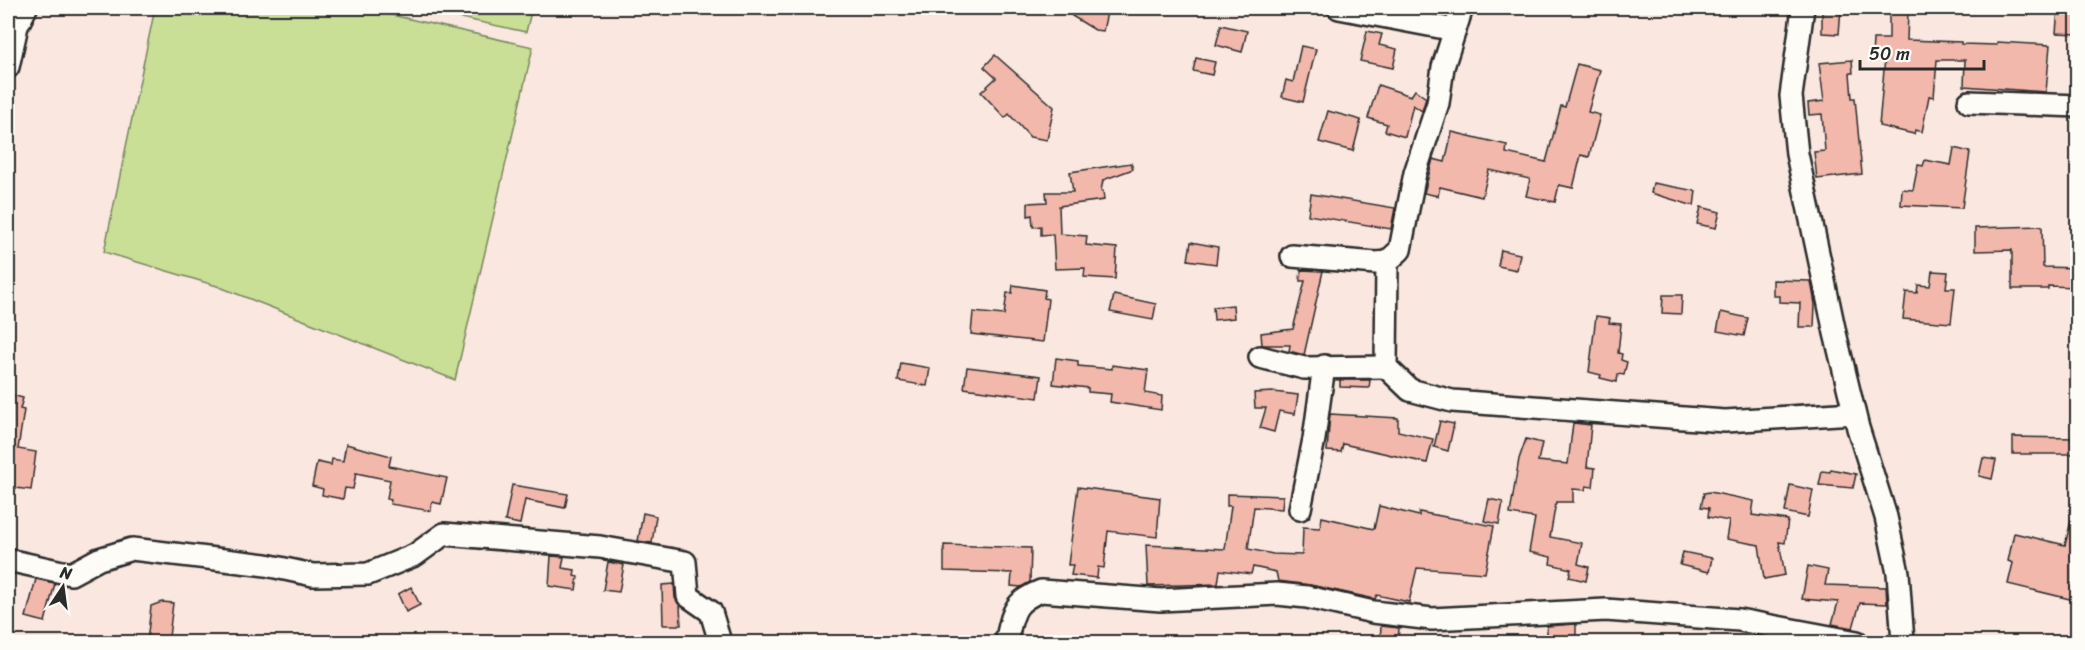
<svg xmlns="http://www.w3.org/2000/svg" width="2085" height="650" viewBox="0 0 2085 650" font-family="Sriracha,sans-serif">
<style>
.green{fill:#c8df95;stroke:#7a8560;stroke-width:1.5}
.building{fill:#f2b8ac;stroke:#2b2b2b;stroke-width:1.5}
.lines{fill:none;stroke-linecap:round;stroke-linejoin:round}
.minor-casing{stroke:#2b2b2b;stroke-width:26}
.minor{stroke:#fdfcf7;stroke-width:21}
</style>
<rect width="100%" height="100%" fill="#fae8e0"/>
<filter id="ink" filterUnits="userSpaceOnUse"><feTurbulence type="fractalNoise" baseFrequency=".0167" numOctaves="2"/><feDisplacementMap in="SourceGraphic" scale="12" xChannelSelector="R" yChannelSelector="G"/><feConvolveMatrix kernelMatrix="1 2 1 2 8 2 1 2 1" color-interpolation-filters="sRGB"/></filter>
<g filter="url(#ink)">
<!-- green -->
<g class="green">
<polygon points="155,8 361,8 533,47 455,380 217,286 104,252"/>
<polygon points="414,8 532,8 526,32"/>
</g>
<!-- building -->
<g class="building">
<polygon points="1078,8 1108,8 1103,31 1095,30 1072,16"/>
<polygon points="1822,8 1841,8 1839,34 1822,33"/>
<polygon points="2058,8 2078,8 2078,34 2056,33"/>
<polygon points="1889,12 1908,12 1907,40 1961,42 1961,44 1997,45 1997,42 2050,45 2046,92 1964,86 1965,60 1937,60 1934,97 1929,96 1922,132 1915,130 1914,134 1879,126 1885,58 1872,58 1873,39 1889,39"/>
<polygon points="1221,25 1247,31 1242,52 1216,45"/>
<polygon points="1367,31 1382,34 1379,45 1397,49 1393,68 1360,61"/>
<polygon points="1301,46 1316,49 1303,102 1282,97 1286,80 1293,82"/>
<polygon points="995,55 1054,107 1047,140 1030,137 1009,114 1005,118 981,92 996,78 984,67"/>
<polygon points="1196,58 1215,62 1212,75 1193,71"/>
<polygon points="1852,60 1853,73 1850,73 1852,98 1855,98 1862,174 1817,179 1814,152 1825,151 1822,114 1809,115 1808,103 1824,101 1819,63"/>
<polygon points="1577,64 1600,70 1588,112 1600,115 1589,157 1581,155 1573,188 1559,185 1555,202 1526,196 1530,179 1489,170 1482,197 1440,187 1438,196 1424,193 1433,159 1445,162 1452,132 1507,145 1506,153 1546,162 1561,106 1565,107"/>
<polygon points="1378,85 1411,96 1415,90 1426,98 1422,111 1413,105 1405,137 1385,131 1387,124 1368,118"/>
<polygon points="1328,111 1361,120 1353,151 1319,142"/>
<polygon points="1954,148 1970,152 1962,208 1901,205 1902,189 1913,190 1918,165 1923,166 1925,160 1951,165"/>
<polygon points="1131,163 1133,169 1103,180 1101,191 1103,191 1104,200 1059,206 1060,234 1087,236 1086,245 1117,248 1115,279 1084,277 1085,268 1055,269 1053,234 1041,235 1041,226 1033,227 1032,215 1028,216 1028,203 1047,202 1046,192 1073,192 1070,172"/>
<polygon points="1653,183 1696,191 1694,206 1651,193"/>
<polygon points="1311,194 1395,208 1391,229 1308,215"/>
<polygon points="1701,207 1720,212 1716,228 1697,224"/>
<polygon points="2042,226 2043,267 2078,268 2078,287 2048,286 2048,289 2012,289 2012,250 1975,251 1975,228"/>
<polygon points="1191,242 1218,247 1216,264 1188,260"/>
<polygon points="1501,250 1520,254 1517,270 1498,266"/>
<polygon points="1301,270 1323,271 1304,355 1289,351 1290,345 1262,345 1261,333 1293,329 1305,281 1300,281"/>
<polygon points="1932,271 1948,272 1946,288 1955,288 1951,323 1903,319 1906,292 1917,293 1918,285 1930,286"/>
<polygon points="1773,280 1811,281 1815,304 1814,327 1799,327 1800,303 1779,302 1779,296 1773,296"/>
<polygon points="1013,285 1045,290 1044,298 1048,299 1043,342 971,334 973,312 1004,315 1007,293 1012,293"/>
<polygon points="1114,295 1156,304 1153,320 1110,312"/>
<polygon points="1663,295 1682,295 1681,314 1662,313"/>
<polygon points="1233,305 1234,318 1214,320 1213,307"/>
<polygon points="1721,312 1748,318 1744,336 1717,331"/>
<polygon points="1596,316 1610,318 1609,323 1621,324 1618,353 1622,354 1621,360 1627,362 1624,375 1618,374 1617,382 1600,378 1601,375 1589,372"/>
<polygon points="1056,358 1078,361 1078,366 1112,369 1112,365 1148,370 1145,393 1162,396 1161,410 1110,402 1111,394 1088,392 1088,388 1053,384"/>
<polygon points="901,363 930,368 927,386 898,381"/>
<polygon points="967,367 1041,376 1038,398 964,388"/>
<polygon points="1340,380 1370,380 1369,388 1340,387"/>
<polygon points="1274,392 1298,395 1295,414 1279,411 1274,432 1260,428 1266,408 1255,408 1254,393"/>
<polygon points="8,394 23,398 20,409 24,410 18,449 36,452 31,490 8,487"/>
<polygon points="1330,414 1398,418 1398,431 1433,439 1427,463 1343,444 1341,452 1327,451"/>
<polygon points="1440,421 1454,424 1448,451 1434,447"/>
<polygon points="1573,423 1591,425 1587,467 1595,468 1593,487 1586,486 1585,490 1573,489 1573,502 1556,502 1550,537 1582,543 1578,564 1589,567 1586,581 1569,577 1571,569 1550,564 1551,557 1529,552 1535,518 1510,514 1519,459 1526,439 1542,443 1538,461 1568,464"/>
<polygon points="2013,437 2078,438 2078,454 2013,454"/>
<polygon points="346,444 391,456 389,466 447,478 441,504 432,502 431,511 390,504 391,500 387,499 390,480 356,473 353,489 345,488 343,499 322,495 323,489 312,486 317,462 331,465 332,459 343,461"/>
<polygon points="1983,458 1996,460 1992,479 1979,476"/>
<polygon points="1831,469 1856,474 1853,488 1819,485 1822,471 1830,472"/>
<polygon points="512,485 568,494 565,508 525,500 520,524 505,521"/>
<polygon points="1790,485 1813,490 1808,517 1785,512"/>
<polygon points="1078,487 1160,498 1157,537 1108,531 1104,568 1098,567 1097,578 1071,575 1073,565 1068,565"/>
<polygon points="1710,492 1754,501 1752,515 1788,520 1785,543 1779,542 1785,575 1764,579 1759,545 1726,539 1729,521 1708,517 1709,508 1701,507 1704,493"/>
<polygon points="1227,494 1283,496 1282,509 1254,507 1248,549 1273,554 1302,555 1303,527 1320,528 1322,517 1374,529 1379,506 1419,516 1419,512 1494,526 1485,573 1417,568 1409,602 1377,595 1375,599 1310,585 1278,581 1276,572 1253,567 1251,574 1220,570 1218,584 1148,586 1146,545 1225,549 1231,506 1227,506"/>
<polygon points="1489,499 1503,502 1499,524 1484,521"/>
<polygon points="643,513 656,516 652,543 638,541"/>
<polygon points="2073,513 2078,514 2078,601 2008,584 2013,563 2008,561 2014,533 2065,545"/>
<polygon points="944,545 1031,548 1030,582 1021,587 1011,586 1012,573 944,571"/>
<polygon points="1683,552 1712,558 1709,572 1680,565"/>
<polygon points="551,556 564,557 562,568 575,570 574,576 578,577 576,590 549,586"/>
<polygon points="608,562 624,565 619,592 603,590"/>
<polygon points="1808,566 1828,570 1825,585 1886,587 1887,604 1860,603 1853,628 1832,624 1838,602 1802,599"/>
<polygon points="36,579 55,583 45,622 26,617"/>
<polygon points="674,584 675,598 680,606 681,625 663,625 662,585"/>
<polygon points="411,587 420,605 406,612 398,594"/>
<polygon points="162,602 173,603 169,637 160,636 156,642 147,642 151,606"/>
<polygon points="1576,624 1576,642 1547,642 1547,626"/>
<polygon points="1381,626 1399,628 1398,642 1380,642"/>
</g>
<g class="lines">
<!-- minor casing -->
<g class="minor-casing">
<g id="minor">
<polyline points="1339,8 1455,30"/>
<polyline points="1803,8 1791,96 1797,154 1835,333 1858,428 1886,517 1898,573 1903,642"/>
<polyline points="8,67 17,26 26,8"/>
<polyline points="1969,102 2078,106"/>
<polyline points="1292,256 1376,263 1387,262 1400,250 1415,173 1438,103 1443,67 1462,8"/>
<polyline points="1387,262 1386,367 1410,390 1452,401 1725,421 1854,413"/>
<polyline points="1260,357 1304,368 1386,367"/>
<polyline points="1300,509 1314,439 1324,366"/>
<polyline points="8,560 71,574 99,559 132,549 266,565 313,575 368,574 415,555 444,534 600,547 685,562 688,596 711,612 720,642"/>
<path d="M1006,642C1013,614 1012,602 1041,591L1161,600L1277,594L1307,597L1373,612L1432,619L1606,610L1739,620L1857,642"/>
</g>
</g>
<!-- minor -->
<use href="#minor" class="minor"/>
</g>
</g>
<!-- margin -->
<rect width="2085" height="650" fill="none" stroke="#fdfcf7" stroke-width="30"/>
<rect x="15" y="15" width="2055" height="620" fill="none" stroke="#2b2b2b" stroke-width="2" filter="url(#ink)"/>
<!-- north arrow -->
<g transform="translate(63 587) rotate(13)" stroke="#fdfcf7" stroke-width="4.5" paint-order="stroke">
<path d="M0-4.5L10 22L0 15L-10 22Z" fill="#2b2b2b"/>
<text y="-9" font-size="16" font-weight="bold" text-anchor="middle" fill="#2b2b2b">N</text>
</g>
<!-- scale -->
<path d="M1860 60v9h124v-9" fill="none" stroke="#2b2b2b" stroke-width="3"/>
<text x="1869" y="60" font-size="18" fill="#2b2b2b" stroke="#fdfcf7" stroke-width="4.5" paint-order="stroke">50 m</text>
</svg>
